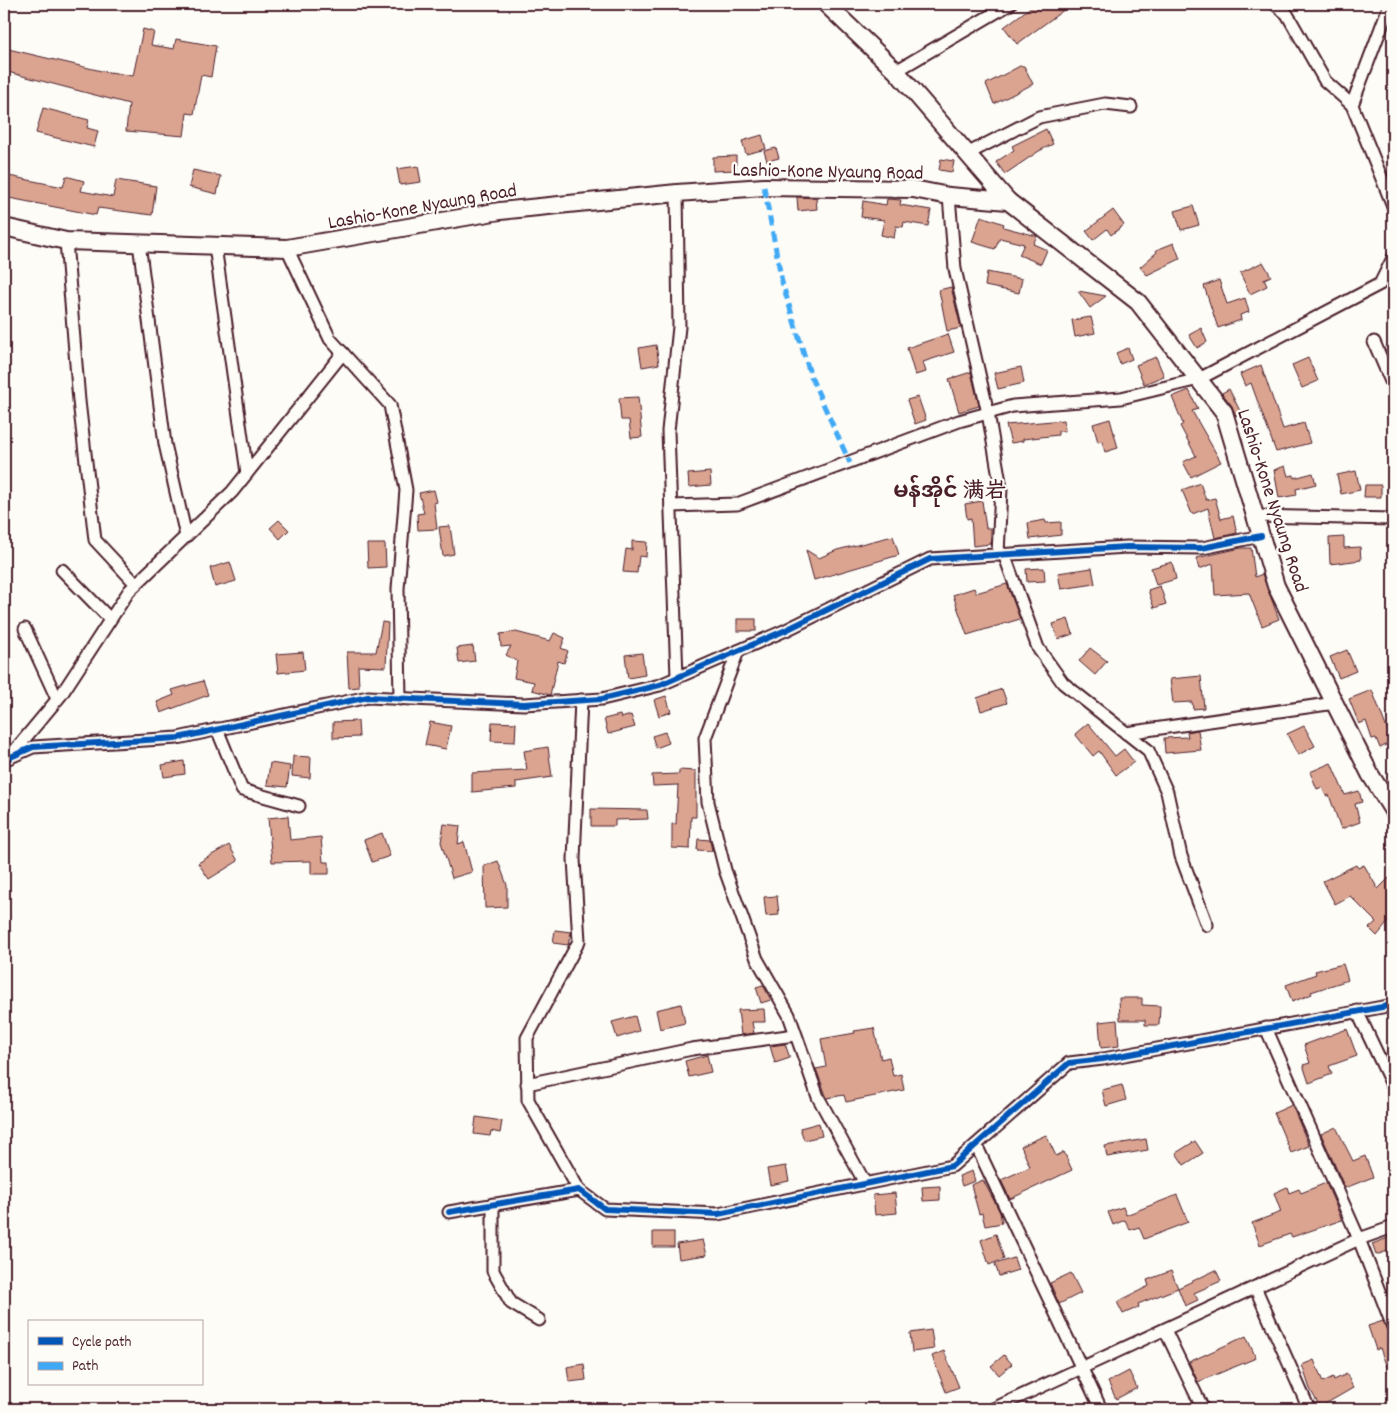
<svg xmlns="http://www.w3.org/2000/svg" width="1397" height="1413" viewBox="0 0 1397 1413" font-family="Dekko,'LXGW WenKai TC','Noto Sans Myanmar',sans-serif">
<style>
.building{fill:#daa491;stroke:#4a1f2b}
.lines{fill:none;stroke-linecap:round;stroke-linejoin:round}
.street-casing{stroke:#4a1f2b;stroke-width:15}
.secondary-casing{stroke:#4a1f2b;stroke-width:20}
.street{stroke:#fdfcf7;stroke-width:11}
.secondary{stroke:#fdfcf7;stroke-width:16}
.quiet{stroke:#3fa9f5;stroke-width:5;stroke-dasharray:10 5;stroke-linecap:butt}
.cycleway-casing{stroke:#fdfcf7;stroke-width:9}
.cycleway{stroke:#0057b8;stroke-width:6}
.labels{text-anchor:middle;stroke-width:4.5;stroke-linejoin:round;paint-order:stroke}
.street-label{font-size:20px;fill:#4a1f2b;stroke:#fdfcf7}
.quarter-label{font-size:22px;font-weight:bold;fill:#4a1f2b;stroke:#fdfcf7}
</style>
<rect width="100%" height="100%" fill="#fdfcf7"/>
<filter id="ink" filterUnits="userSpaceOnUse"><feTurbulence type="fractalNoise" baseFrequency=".02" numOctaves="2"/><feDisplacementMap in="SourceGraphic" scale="10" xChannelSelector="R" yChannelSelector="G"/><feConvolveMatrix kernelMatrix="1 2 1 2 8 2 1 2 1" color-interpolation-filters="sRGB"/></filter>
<g filter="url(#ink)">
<!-- building -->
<g class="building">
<polygon points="1035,4 1072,4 1017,44 1004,27"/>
<polygon points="143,29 154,32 151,45 174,49 176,39 216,46 211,77 201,75 194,114 187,113 184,136 126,131 129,104 4,71 4,48 110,73 110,72 133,76"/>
<polygon points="1020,66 1024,66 1033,84 994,104 986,84"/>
<polygon points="43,108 89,120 87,128 98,131 94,147 36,133"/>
<polygon points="1046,129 1053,144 1039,151 1005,174 996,162 1014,150 1012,146"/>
<polygon points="762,135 766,149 746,154 742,141"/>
<polygon points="776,148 779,158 767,161 764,151"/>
<polygon points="736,156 736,170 713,171 713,157"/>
<polygon points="941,159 954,161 952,172 939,170"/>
<polygon points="418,166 421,182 400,185 397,169"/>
<polygon points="193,170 221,176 217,194 189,187"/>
<polygon points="4,175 63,187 66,176 84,181 81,191 113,197 116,180 156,186 152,215 98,208 96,215 4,197"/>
<polygon points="797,197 816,198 817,209 798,211"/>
<polygon points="887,199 901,200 900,205 931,210 928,226 904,222 903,227 896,226 894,238 881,235 884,220 861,217 863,201 886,205"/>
<polygon points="1193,206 1199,225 1181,230 1175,211"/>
<polygon points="1113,210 1124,225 1111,235 1107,229 1093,240 1086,231"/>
<polygon points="981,216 1004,224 1003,227 1037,236 1033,244 1047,250 1041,264 1019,255 1024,244 1000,238 995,249 972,242"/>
<polygon points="1174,243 1180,259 1147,275 1140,267 1157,252 1156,250"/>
<polygon points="1263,262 1271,276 1264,279 1267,286 1250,294 1240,273"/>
<polygon points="987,272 1022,279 1019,293 985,286"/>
<polygon points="1219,280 1227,304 1245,298 1249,312 1240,315 1241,320 1218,328 1204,286"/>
<polygon points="951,287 961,328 947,331 939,290"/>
<polygon points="1078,291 1106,296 1090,308"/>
<polygon points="1091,317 1095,333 1075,337 1072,320"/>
<polygon points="1201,328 1207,342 1197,348 1189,335"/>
<polygon points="948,334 954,352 923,362 926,372 915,375 907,348"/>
<polygon points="656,345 659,364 642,367 639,348"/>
<polygon points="1128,348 1132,359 1120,364 1116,353"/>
<polygon points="1156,357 1164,376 1144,384 1136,365"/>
<polygon points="1308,358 1318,381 1302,388 1292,365"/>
<polygon points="1261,365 1283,429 1304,423 1310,443 1276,452 1251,383 1245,386 1240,374"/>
<polygon points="1021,367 1024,383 998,389 994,373"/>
<polygon points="971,372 979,406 959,412 949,379"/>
<polygon points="1229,389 1241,413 1236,416 1232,406 1222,393"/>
<polygon points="1189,390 1198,409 1192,411 1221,462 1191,477 1183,462 1196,456 1180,426 1183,424 1172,397"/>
<polygon points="638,397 642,437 631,438 629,420 621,420 619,398"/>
<polygon points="918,397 926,420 915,424 907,400"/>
<polygon points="1110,419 1118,448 1105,452 1102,441 1098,442 1093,424"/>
<polygon points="1064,420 1065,431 1058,431 1058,435 1023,439 1023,441 1011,443 1006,425"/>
<polygon points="1285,466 1288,476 1294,475 1294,478 1313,473 1316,484 1296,489 1297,495 1279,498 1274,470"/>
<polygon points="1356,471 1360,490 1341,494 1337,475"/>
<polygon points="710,472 711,485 689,487 688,474"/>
<polygon points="1200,483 1206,500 1215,498 1221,519 1233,516 1237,533 1215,538 1208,508 1192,514 1182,490"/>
<polygon points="1365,485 1381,485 1381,497 1364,497"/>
<polygon points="434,490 437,502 434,503 437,529 418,530 417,514 424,513 419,493"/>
<polygon points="982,501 986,528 991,528 991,544 973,546 971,518 967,519 965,504"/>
<polygon points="279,520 289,530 280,539 270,528"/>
<polygon points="1045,520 1046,523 1061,522 1061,535 1030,539 1028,523"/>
<polygon points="450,526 454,554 443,556 439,527"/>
<polygon points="893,536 899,555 814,580 806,550 819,558 837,550"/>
<polygon points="1344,537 1344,548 1360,547 1361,560 1330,564 1329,538"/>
<polygon points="632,541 647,542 646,557 639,556 637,573 623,572 626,549 632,550"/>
<polygon points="367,544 385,544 386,567 368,568"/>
<polygon points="1241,548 1251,548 1255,577 1262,574 1279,619 1262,626 1249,593 1215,595 1213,564 1199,569 1196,558"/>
<polygon points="230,562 236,581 215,587 210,568"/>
<polygon points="1172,562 1176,579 1156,585 1151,568"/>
<polygon points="1044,568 1045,581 1027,582 1026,569"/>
<polygon points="1092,568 1095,584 1061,589 1058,573"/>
<polygon points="1007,584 1020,619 967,635 953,595 974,588 976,593"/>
<polygon points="1160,586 1166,604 1154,608 1148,590"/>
<rect x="737" y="619" width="19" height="12"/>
<polygon points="1068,619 1073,634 1058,639 1053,624"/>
<polygon points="382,622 388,623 386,667 358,666 359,687 349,688 347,652 376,652"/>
<polygon points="516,632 550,641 554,633 565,638 561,648 568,651 564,663 558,661 550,695 532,690 534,682 514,678 517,661 506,655 511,646 501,647 500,634"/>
<polygon points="473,646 475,661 459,663 457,648"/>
<polygon points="1090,648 1107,661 1095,675 1079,661"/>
<polygon points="1347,650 1356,671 1339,678 1330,657"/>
<polygon points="303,652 305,670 278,673 276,654"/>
<polygon points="642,653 645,675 628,678 625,655"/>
<polygon points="1201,676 1204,708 1193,709 1192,702 1173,703 1170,679"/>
<polygon points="203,681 208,695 161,713 157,702 174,695 172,690"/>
<polygon points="1002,689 1007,703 981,711 977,698"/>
<polygon points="1372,690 1392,742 1380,748 1376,738 1372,739 1366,721 1359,724 1349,699"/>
<polygon points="666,696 671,712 659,716 654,700"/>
<polygon points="620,715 621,718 631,715 635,727 608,734 604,719"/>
<polygon points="358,721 359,737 333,738 333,722"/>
<polygon points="430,722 451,726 446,749 425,745"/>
<polygon points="492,722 516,723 515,742 491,741"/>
<polygon points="1088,723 1115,756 1124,749 1134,762 1116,775 1099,751 1093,756 1075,734"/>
<polygon points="1304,726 1315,746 1298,755 1287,734"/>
<polygon points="1198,730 1201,750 1165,753 1164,738 1188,737 1187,732"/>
<polygon points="665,732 669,743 656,748 652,736"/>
<polygon points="548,747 552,777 516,782 516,788 472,792 472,773 527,770 524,751"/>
<polygon points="293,756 311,757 310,778 292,776"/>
<polygon points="184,761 185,774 164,777 162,765"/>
<polygon points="270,763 290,766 287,787 267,785"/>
<polygon points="1331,763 1345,795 1359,791 1362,802 1355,804 1360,822 1341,829 1329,795 1326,796 1322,787 1317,789 1310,772"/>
<polygon points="679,770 696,771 696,817 691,817 690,849 672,848 672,824 676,824 678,785 653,786 652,775 679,774"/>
<polygon points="591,809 647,810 648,819 615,820 615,826 591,826"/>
<polygon points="288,816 290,840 321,837 323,862 329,862 329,874 311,874 311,861 272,862 268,818"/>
<polygon points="444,824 460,826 458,844 464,842 472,872 452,878 441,842"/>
<polygon points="382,833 390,856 372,862 364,840"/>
<polygon points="698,839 710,840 712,851 697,850"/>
<polygon points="229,845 238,861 209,879 198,863"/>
<polygon points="498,861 507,885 507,907 485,908 484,866"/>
<polygon points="1356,865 1358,868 1364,865 1378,889 1393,874 1393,916 1377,936 1369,928 1376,922 1350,896 1335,904 1323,881"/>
<polygon points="777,896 779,915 766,916 764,897"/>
<polygon points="555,930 571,932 568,945 553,943"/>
<polygon points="1343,964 1348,980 1311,992 1312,994 1292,1002 1286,985 1316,974 1315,971"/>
<polygon points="763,985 771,1000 761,1003 756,987"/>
<polygon points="1119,998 1142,998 1142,1005 1160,1006 1159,1025 1145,1025 1145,1020 1120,1020"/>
<polygon points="681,1004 685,1023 660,1029 656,1010"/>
<polygon points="764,1009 765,1022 752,1022 754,1033 741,1035 738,1010"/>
<polygon points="635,1016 639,1031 617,1038 612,1022"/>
<polygon points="1117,1020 1119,1046 1101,1048 1099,1022"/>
<polygon points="874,1028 881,1059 889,1057 893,1076 901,1074 904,1090 846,1102 844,1095 827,1098 816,1069 826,1067 821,1039 855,1033 854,1031"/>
<polygon points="1347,1029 1357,1056 1329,1066 1332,1074 1309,1083 1303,1065 1310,1063 1304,1045"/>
<polygon points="785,1044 790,1058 775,1063 770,1046"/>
<polygon points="707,1055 711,1072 689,1077 685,1061"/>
<polygon points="1122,1085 1126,1100 1106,1106 1102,1090"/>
<polygon points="1292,1105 1309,1146 1291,1153 1274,1113"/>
<polygon points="476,1117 502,1121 500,1133 491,1131 490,1136 474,1134"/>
<polygon points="819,1123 822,1136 804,1140 800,1128"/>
<polygon points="1336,1127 1353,1161 1365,1156 1373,1177 1345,1188 1321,1134"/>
<polygon points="1046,1135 1056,1156 1064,1152 1072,1170 1010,1199 1001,1180 1030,1167 1021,1146"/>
<polygon points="1146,1139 1148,1150 1107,1157 1105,1146"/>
<polygon points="1195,1141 1203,1153 1184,1165 1176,1153"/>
<polygon points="786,1166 789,1181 770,1185 767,1169"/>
<polygon points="972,1171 975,1181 962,1186 959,1176"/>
<polygon points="983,1180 1000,1212 1002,1223 985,1226 982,1213 979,1214 971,1185"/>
<polygon points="1326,1183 1342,1220 1292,1237 1290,1234 1260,1245 1252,1223 1281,1212 1274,1193 1287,1187 1289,1193 1299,1189 1301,1193"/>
<polygon points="940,1186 940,1200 923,1201 922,1187"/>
<polygon points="895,1193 897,1213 875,1215 873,1195"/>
<polygon points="1177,1195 1188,1222 1144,1239 1139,1227 1130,1230 1125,1220 1113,1225 1108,1212 1123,1207 1126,1215"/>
<rect x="653" y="1232" width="21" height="15"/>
<polygon points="996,1234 1004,1259 989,1265 981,1240"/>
<polygon points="1393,1236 1393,1249 1376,1255 1372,1244"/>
<polygon points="703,1240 707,1255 679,1259 677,1244"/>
<polygon points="1014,1258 1018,1270 999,1276 995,1264"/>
<polygon points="1216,1270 1221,1281 1194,1293 1198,1300 1185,1306 1178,1288"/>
<polygon points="1171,1271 1178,1288 1138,1304 1139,1307 1123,1314 1117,1302 1149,1286 1147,1280"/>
<polygon points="1071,1273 1081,1293 1059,1304 1050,1283"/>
<polygon points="1383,1321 1393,1341 1392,1382 1380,1348 1376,1350 1368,1326"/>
<polygon points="931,1330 934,1349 912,1352 910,1333"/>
<polygon points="1246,1336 1256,1358 1198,1382 1189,1362"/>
<polygon points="944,1351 959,1387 946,1392 932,1356"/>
<polygon points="1004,1355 1012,1364 999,1375 991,1366"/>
<polygon points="1314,1360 1323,1382 1333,1377 1334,1380 1347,1374 1353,1388 1320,1407 1310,1389 1302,1365"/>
<polygon points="584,1364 586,1380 569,1382 567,1367"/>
<polygon points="1129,1371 1137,1388 1116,1399 1108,1382"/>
</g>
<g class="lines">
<!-- street casing -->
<g class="street-casing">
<g id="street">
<polyline points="1275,4 1287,14 1325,81 1352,105"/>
<polyline points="1390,4 1352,105 1393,206"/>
<polyline points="896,71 1010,4"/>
<polyline points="967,154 1039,117 1105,104 1131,107"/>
<polyline points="949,196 955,269 988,413 1001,488 998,555"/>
<polyline points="66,241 79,401 95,540 136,584"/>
<polyline points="139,243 165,444 186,536"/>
<polyline points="215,246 247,473"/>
<polyline points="287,248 330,339 390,405 406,490 398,589 400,699"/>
<polyline points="1374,342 1393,386"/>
<polyline points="671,506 737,504 959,421 1013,406 1121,398 1199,379 1380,284 1393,258"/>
<polyline points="1255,516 1393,519"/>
<polyline points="1004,554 1038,648 1063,683 1148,750 1167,792 1181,856 1207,925"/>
<polyline points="62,570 110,619"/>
<polyline points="25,629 57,699"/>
<polyline points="738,651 705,738 708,802 725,870 757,959 789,1015 818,1097 865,1183"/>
<polyline points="677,677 668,431 679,327 677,193"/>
<polyline points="217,729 242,790 299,806"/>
<polyline points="1126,733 1335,703"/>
<polyline points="11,755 61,695 129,591 232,492 343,353"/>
<polyline points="4,760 33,747 178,738 368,697 524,704 602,699 660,685 786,630 930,559 1127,547 1202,548 1261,536"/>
<polyline points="1357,1011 1393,1087"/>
<polyline points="1266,1028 1359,1239 1393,1327"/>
<polyline points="527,1084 692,1049 795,1035"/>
<polyline points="976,1145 1101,1409"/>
<polyline points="579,1190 528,1100 527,1038 579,941 574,859 581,700"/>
<polyline points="493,1204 493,1271 511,1303 539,1320"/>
<polyline points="449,1212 579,1190 605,1209 718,1214 952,1166 1069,1063 1103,1059 1393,1005"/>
<polyline points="1255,1287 1309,1409"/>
<polyline points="1165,1330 1203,1409"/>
<polyline points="993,1409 1359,1239 1393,1227"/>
</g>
</g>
<!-- secondary casing -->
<g class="secondary-casing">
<g id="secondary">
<polyline points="826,4 896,71 1008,201"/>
<polyline points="4,227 66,241 287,248 500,211 677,193 764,187 913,189 949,196 1008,201 1138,302 1224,412 1276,586 1370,774 1393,811"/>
</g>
</g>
<!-- street -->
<use href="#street" class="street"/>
<!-- secondary -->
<use href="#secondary" class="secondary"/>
<!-- quiet -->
<polyline class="quiet" points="764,187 782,282 811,377 850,463"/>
<!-- cycleway casing -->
<g class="cycleway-casing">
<g id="cycleway">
<polyline points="4,760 33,747 178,738 368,697 524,704 602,699 660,685 786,630 930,559 1127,547 1202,548 1261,536"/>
<polyline points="449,1212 579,1190 605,1209 718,1214 952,1166 1069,1063 1103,1059 1393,1005"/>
</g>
</g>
<!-- cycleway -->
<use href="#cycleway" class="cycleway"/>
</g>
</g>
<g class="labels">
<!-- street labels -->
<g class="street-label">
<text transform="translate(828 170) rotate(1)" y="7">Lashio-Kone Nyaung Road</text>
<text transform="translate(422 205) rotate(-10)" y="7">Lashio-Kone Nyaung Road</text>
<text transform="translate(1274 500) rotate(72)" y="7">Lashio-Kone Nyaung Road</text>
</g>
<!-- quarter labels -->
<g class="quarter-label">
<text x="950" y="497">မန်အိုင် 满岩</text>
</g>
</g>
<!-- margin -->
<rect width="1397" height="1413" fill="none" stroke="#fdfcf7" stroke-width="20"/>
<rect x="10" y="10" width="1377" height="1393" fill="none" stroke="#4a1f2b" stroke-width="2" filter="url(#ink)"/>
<!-- legend -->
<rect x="28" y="1320" width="175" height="65" fill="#fdfcf7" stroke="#b5a4a5"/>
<rect x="38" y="1337" width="25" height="8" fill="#0057b8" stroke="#b5a4a5"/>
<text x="72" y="1346" font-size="15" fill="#4a1f2b">Cycle path</text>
<rect x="38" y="1362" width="25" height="8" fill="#3fa9f5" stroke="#b5a4a5"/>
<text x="72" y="1370" font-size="15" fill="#4a1f2b">Path</text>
</svg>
